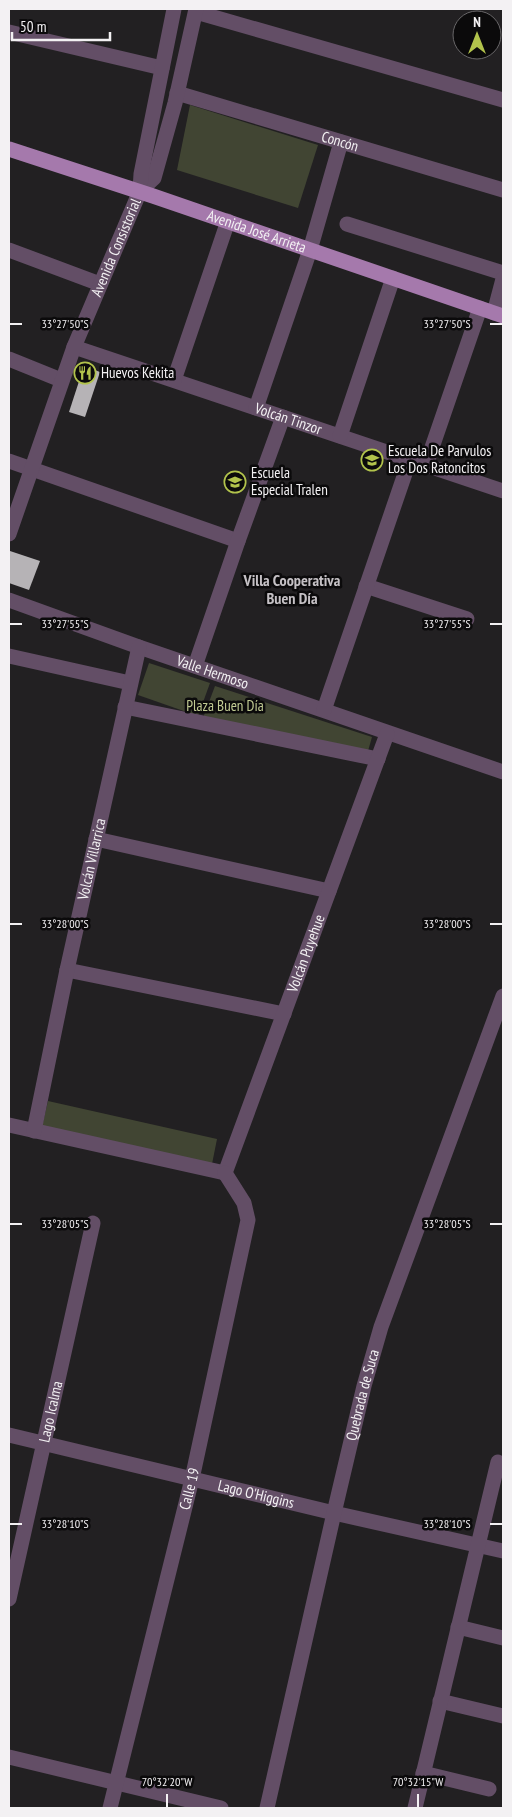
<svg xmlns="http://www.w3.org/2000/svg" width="512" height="1817" viewBox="0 0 512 1817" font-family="'PT Sans Narrow',sans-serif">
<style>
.green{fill:#414533}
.building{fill:#b6b3b6}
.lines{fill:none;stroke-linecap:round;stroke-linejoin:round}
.minor{stroke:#634e66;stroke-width:15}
.major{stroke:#a579ac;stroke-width:15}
.ticks{fill:none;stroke:#f3f1f3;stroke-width:2}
.labels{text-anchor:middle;stroke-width:5;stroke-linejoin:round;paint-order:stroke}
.street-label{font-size:15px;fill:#f3f1f3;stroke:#0b0a0b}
.poi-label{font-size:15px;fill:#f3f1f3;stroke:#0b0a0b;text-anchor:start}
.park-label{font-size:15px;fill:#c1cb93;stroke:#0b0a0b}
.neighbourhood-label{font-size:16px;font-weight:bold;fill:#c5c1c5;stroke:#0b0a0b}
.ticks-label{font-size:12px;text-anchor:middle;fill:#f3f1f3;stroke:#0b0a0b;stroke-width:5;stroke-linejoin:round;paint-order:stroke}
</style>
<rect width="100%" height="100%" fill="#222022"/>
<!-- green -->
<g class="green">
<polygon points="190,105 318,145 298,208 177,170"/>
<polygon points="149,663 210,683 198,716 138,695"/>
<polygon points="215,686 372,737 368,751 203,718"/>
<polygon points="48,1101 217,1139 212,1164 42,1127"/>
</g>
<!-- building -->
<g class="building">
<polygon points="84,366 100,372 85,417 69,412"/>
<polygon points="10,551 40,561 29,590 9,583"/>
</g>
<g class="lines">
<!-- minor -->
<g class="minor">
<polyline points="196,12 503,100"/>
<polyline points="9,32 162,68"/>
<path id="s1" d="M177,93L503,190"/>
<polyline points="140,191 154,178 175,103 196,9"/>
<polyline points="347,224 503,273"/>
<polyline points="9,250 100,284"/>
<polyline points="494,313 503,279"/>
<path id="s2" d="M74,347L503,491"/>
<polyline points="9,359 61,380"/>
<polyline points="174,380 228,221"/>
<polyline points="256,408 310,250 341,142"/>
<polyline points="340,436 393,278"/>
<polyline points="9,461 238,541"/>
<polyline points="426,465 480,308"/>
<path id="s3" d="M9,534L74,347L140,191L141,174L174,9"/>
<polyline points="366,586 467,619"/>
<path id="s4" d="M9,600L139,647L503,772"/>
<polyline points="9,656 130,683"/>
<polyline points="195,666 238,541 283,417"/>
<polyline points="125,707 378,759"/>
<polyline points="324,710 410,459"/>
<polyline points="96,839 329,891"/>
<polyline points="67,970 284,1014"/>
<polyline points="9,1125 225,1173"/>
<path id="s5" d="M34,1131L67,970L139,647"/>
<path id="s6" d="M225,1173L387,734"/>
<path id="s7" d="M9,1435L334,1513L503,1551"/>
<path id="s8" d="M9,1599L93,1223"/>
<polyline points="458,1627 503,1638"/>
<polyline points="440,1701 503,1716"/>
<polyline points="9,1757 221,1808"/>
<polyline points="423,1773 489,1789"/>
<path id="s9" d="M110,1808L192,1479L248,1220L244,1203L225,1173"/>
<path id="s10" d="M267,1808L334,1513L364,1386L381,1327L503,996"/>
<polyline points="415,1808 498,1462"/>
</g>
<!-- major -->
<path class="major" id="s11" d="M9,149L153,196L503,316"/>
</g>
<!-- ticks -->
<path class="ticks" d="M10,324H22M490,324H502M10,624H22M490,624H502M10,924H22M490,924H502M10,1224H22M490,1224H502M10,1524H22M490,1524H502M167,1794V1807M418,1794V1807"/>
<!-- icons -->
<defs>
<g id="restaurant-ring" transform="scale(1.125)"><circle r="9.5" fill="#0b0a0b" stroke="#b2c34c" stroke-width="1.5"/><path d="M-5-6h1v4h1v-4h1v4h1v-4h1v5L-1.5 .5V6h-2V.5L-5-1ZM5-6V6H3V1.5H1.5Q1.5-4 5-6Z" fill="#b2c34c"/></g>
<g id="school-ring" transform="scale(1.125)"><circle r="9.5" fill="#0b0a0b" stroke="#b2c34c" stroke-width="1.5"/><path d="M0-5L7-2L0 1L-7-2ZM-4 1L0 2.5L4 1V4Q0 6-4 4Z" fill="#b2c34c"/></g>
</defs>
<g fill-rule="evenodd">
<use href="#restaurant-ring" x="85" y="373"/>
<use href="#school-ring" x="372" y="460"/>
<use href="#school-ring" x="235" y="482"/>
</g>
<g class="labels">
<!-- street labels -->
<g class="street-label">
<text dy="5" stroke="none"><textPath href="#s1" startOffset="170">Concón</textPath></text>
<text dy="5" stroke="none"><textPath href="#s11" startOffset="261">Avenida José Arrieta</textPath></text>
<text dy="5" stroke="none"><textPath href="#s3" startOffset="306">Avenida Consistorial</textPath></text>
<text dy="5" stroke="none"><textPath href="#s2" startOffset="226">Volcán Tinzor</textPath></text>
<text dy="5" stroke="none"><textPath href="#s4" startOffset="216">Valle Hermoso</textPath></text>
<text dy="5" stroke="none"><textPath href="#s5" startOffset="278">Volcán Villarrica</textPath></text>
<text dy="5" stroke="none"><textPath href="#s6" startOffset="234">Volcán Puyehue</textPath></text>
<text dy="5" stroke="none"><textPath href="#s10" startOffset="424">Quebrada de Suca</textPath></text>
<text dy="5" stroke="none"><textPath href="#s8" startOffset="192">Lago Icalma</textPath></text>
<text dy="5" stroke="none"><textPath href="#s9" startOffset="329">Calle 19</textPath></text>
<text dy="5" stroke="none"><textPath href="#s7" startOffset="254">Lago O'Higgins</textPath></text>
</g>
<!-- poi labels -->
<g class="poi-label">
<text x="101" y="378">Huevos Kekita</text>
<text x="388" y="456">Escuela De Parvulos<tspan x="388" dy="17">Los Dos Ratoncitos</tspan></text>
<text x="251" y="478">Escuela<tspan x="251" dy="17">Especial Tralen</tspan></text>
</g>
<!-- park labels -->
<g class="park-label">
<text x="225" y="711">Plaza Buen Día</text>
</g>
<!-- neighbourhood labels -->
<g class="neighbourhood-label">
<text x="292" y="586">Villa Cooperativa<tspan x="292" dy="18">Buen Día</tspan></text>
</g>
</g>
<g class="ticks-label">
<text x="65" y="328">33°27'50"S</text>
<text x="447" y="328">33°27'50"S</text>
<text x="65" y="628">33°27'55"S</text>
<text x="447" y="628">33°27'55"S</text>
<text x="65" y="928">33°28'00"S</text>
<text x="447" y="928">33°28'00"S</text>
<text x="65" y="1228">33°28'05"S</text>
<text x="447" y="1228">33°28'05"S</text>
<text x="65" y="1528">33°28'10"S</text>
<text x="447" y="1528">33°28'10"S</text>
<text x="167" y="1786">70°32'20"W</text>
<text x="418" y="1786">70°32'15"W</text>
</g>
<!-- border -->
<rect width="512" height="1817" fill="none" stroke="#f3f1f3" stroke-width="20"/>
<!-- north arrow -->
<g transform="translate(477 35)"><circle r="24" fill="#0b0a0b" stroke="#686668"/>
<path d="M0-4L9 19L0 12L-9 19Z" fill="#b2c34c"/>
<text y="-8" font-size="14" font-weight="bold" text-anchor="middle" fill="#f3f1f3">N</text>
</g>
<!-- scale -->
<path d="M12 32v8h98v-8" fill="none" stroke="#f3f1f3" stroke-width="2.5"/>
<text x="20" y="32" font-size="15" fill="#f3f1f3" stroke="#0b0a0b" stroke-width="4" paint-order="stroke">50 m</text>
</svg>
